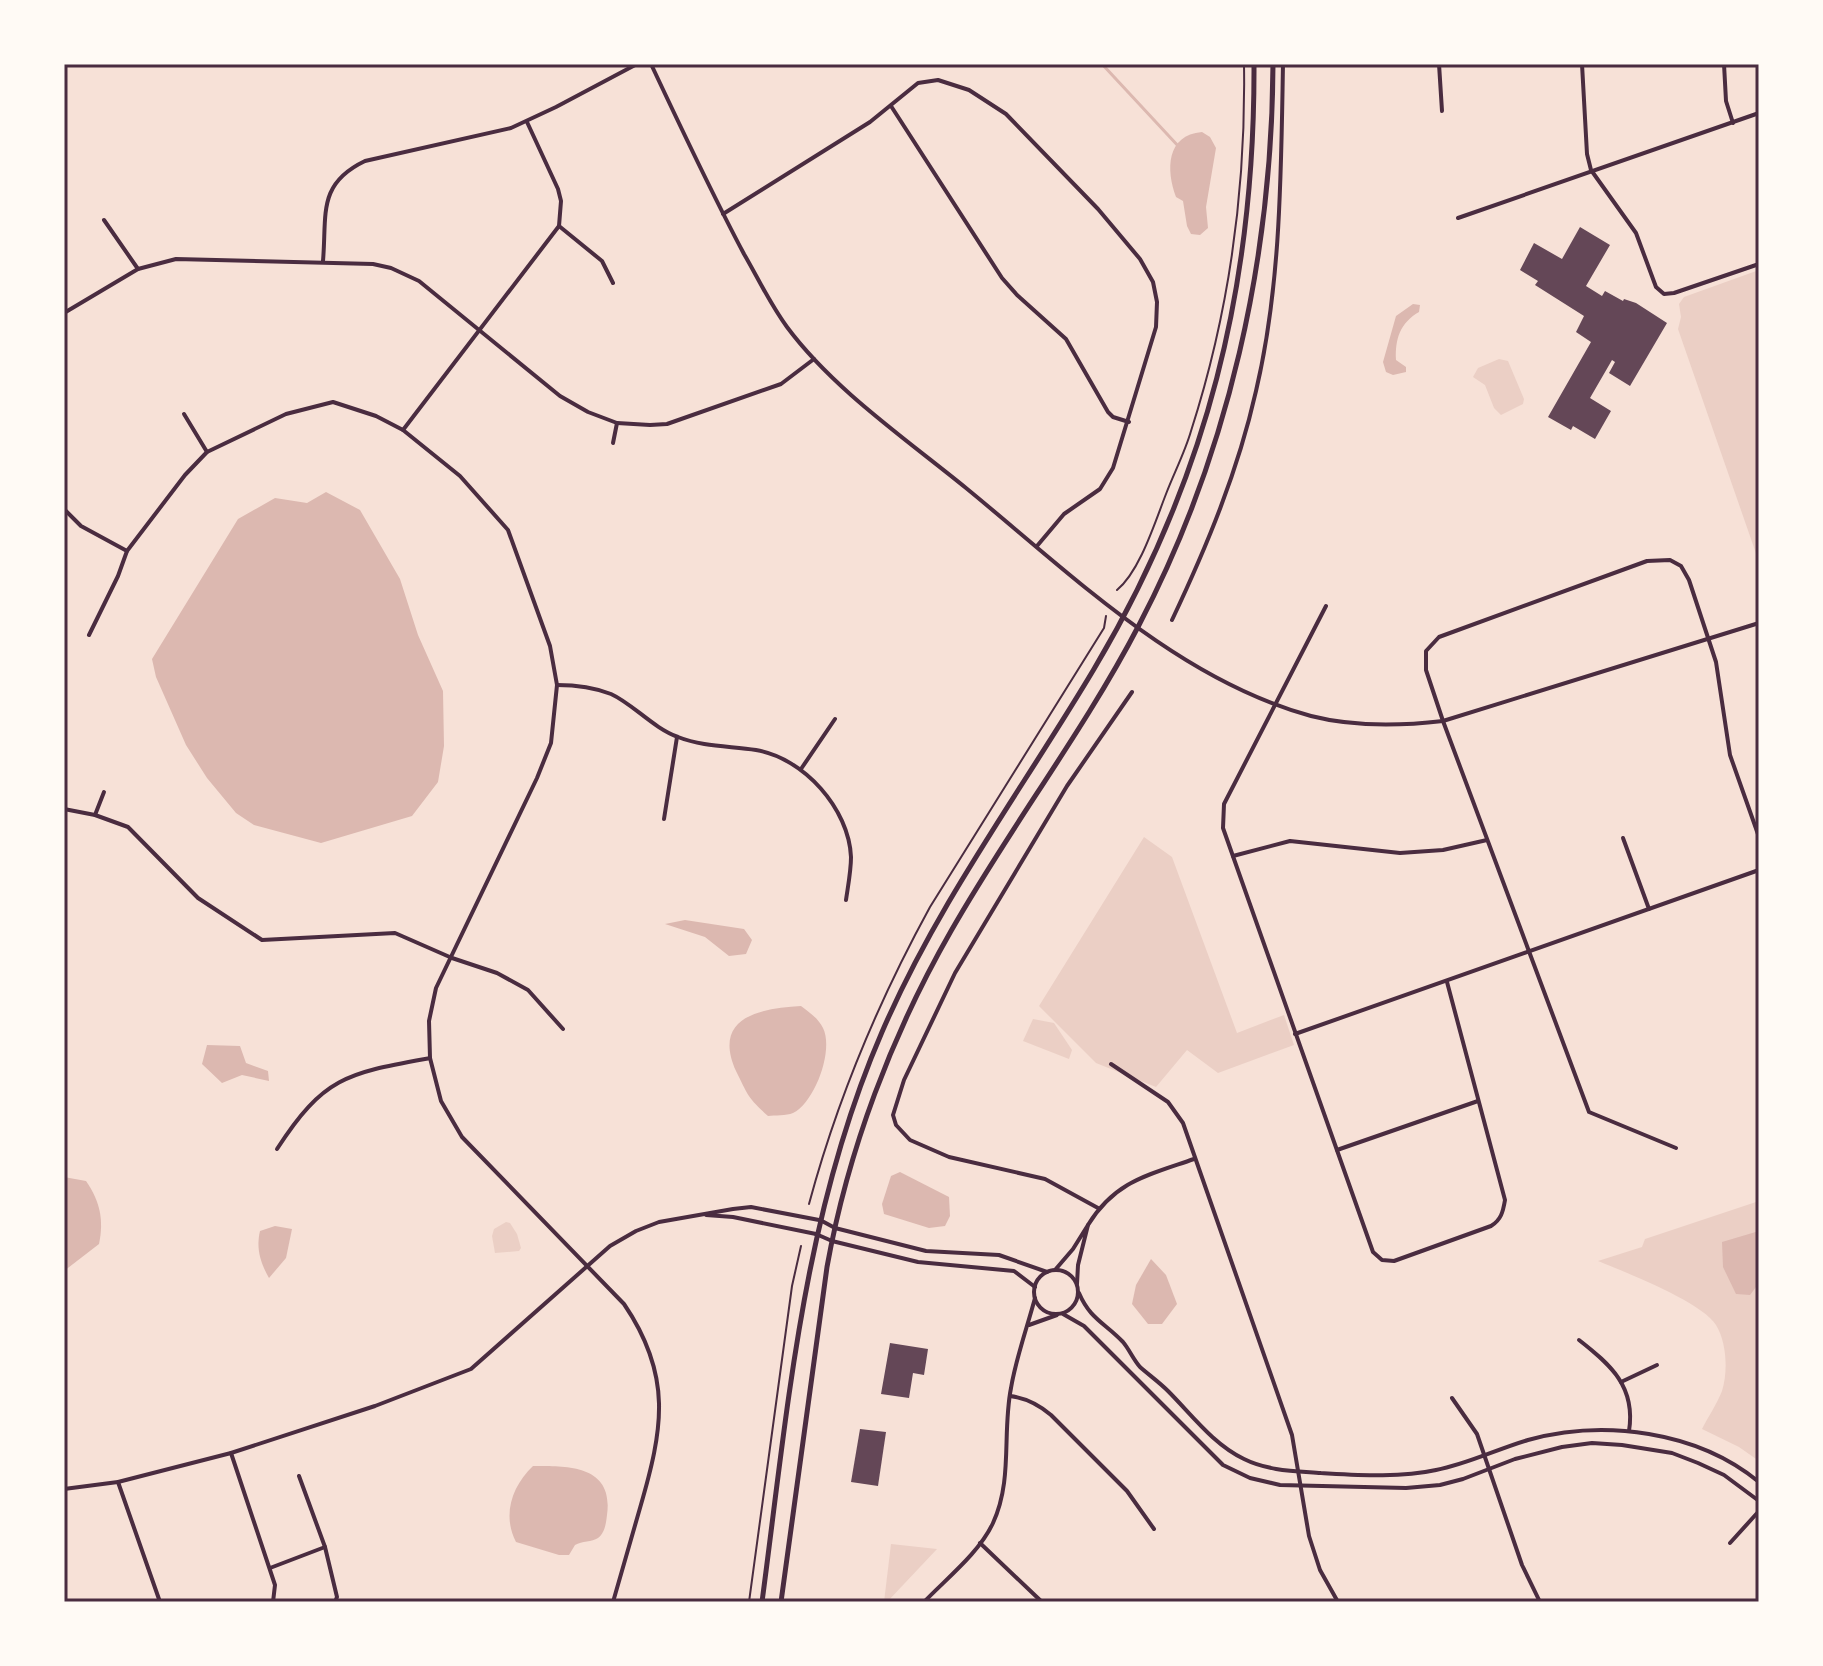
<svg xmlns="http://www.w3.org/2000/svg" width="1823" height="1666" viewBox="0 0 1823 1666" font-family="'Varela Round',sans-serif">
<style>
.green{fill:#ebcfc5}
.water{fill:#dcb8b0}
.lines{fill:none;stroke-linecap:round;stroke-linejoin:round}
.stream{stroke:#dcb8b0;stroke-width:3}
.building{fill:#644757}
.path{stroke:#4a2c40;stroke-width:2}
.minor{stroke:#4a2c40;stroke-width:4}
.tertiary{stroke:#4a2c40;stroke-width:4}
.secondary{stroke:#4a2c40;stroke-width:5}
.neatline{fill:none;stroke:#4a2c40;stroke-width:3}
</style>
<rect width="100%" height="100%" fill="#f7e1d7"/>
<!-- green -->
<g class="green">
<polygon points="1759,270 1759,562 1678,329 1681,317 1679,304 1684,297"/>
<polygon points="1499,359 1508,361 1524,399 1523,404 1501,415 1494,408 1485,385 1473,377 1478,368"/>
<polygon points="1144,837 1172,857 1237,1033 1284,1015 1294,1045 1218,1073 1187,1050 1156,1087 1096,1063 1039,1006"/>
<polygon points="1033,1019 1054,1023 1072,1050 1069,1059 1023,1041"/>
<path d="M1759,1201V1461L1739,1447L1702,1429C1708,1417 1717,1404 1722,1391C1728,1372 1727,1343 1716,1325C1702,1302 1625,1272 1598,1261L1642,1247L1645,1239Z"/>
<polygon points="506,1222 510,1223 517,1234 521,1248 519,1251 495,1253 492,1236 494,1229"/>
<polygon points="891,1544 937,1549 887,1602 884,1602"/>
</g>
<!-- water -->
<g class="water">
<path d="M1202,132L1210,137L1216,148L1206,207L1208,228L1200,235L1191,234L1187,226L1183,201L1176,197C1166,170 1166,135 1202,132Z"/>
<path d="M1413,304L1420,305L1419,312C1400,323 1395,339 1396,360L1406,367V372L1393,375L1386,372L1383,362L1396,316Z"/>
<polygon points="326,492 360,510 400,579 418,635 443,691 444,746 438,782 412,816 321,843 254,825 236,813 207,778 186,745 156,677 152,659 238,519 275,498 307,503"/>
<polygon points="685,920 744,929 752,940 746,954 729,956 705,937 665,924"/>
<path d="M801,1006C810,1013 818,1018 823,1028C834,1050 815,1102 793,1113C786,1116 775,1115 768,1116C747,1097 748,1095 736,1071C712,1018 759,1008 801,1006Z"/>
<polygon points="207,1045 240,1046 246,1063 268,1071 269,1081 242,1075 222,1083 202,1064"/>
<polygon points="900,1172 949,1197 950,1216 945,1226 929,1228 884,1214 882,1204 891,1176"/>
<path d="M64,1177L86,1181C100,1201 104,1220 99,1244L64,1271Z"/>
<path d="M275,1226L292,1229L286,1258L269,1278C260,1262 256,1248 260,1231Z"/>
<polygon points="1759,1231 1759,1283 1750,1295 1736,1294 1723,1267 1722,1242"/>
<polygon points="1151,1259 1166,1275 1177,1304 1162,1324 1148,1324 1132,1304 1136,1285"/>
<path d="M533,1466C568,1466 614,1465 607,1515C606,1523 605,1533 598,1538C592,1542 582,1541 575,1545L569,1555H559L516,1542C502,1515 512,1486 533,1466Z"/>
</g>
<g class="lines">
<!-- stream -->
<polyline class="stream" points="1102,64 1180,148"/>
</g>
<!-- building -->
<g class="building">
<polygon points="1580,227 1610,245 1586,286 1602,296 1605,291 1623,301 1624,299 1636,303 1667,323 1630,386 1609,373 1615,362 1612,360 1590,398 1611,411 1595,439 1573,426 1571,430 1548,417 1591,342 1576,332 1584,316 1535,285 1538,281 1520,270 1534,243 1562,259"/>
<polygon points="890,1343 928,1349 924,1375 913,1373 909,1398 881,1394"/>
<polygon points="860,1429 886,1432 878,1486 851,1482"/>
</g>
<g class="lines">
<!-- path -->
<g class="path">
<path d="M1117,590C1140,571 1155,522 1166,494C1174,473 1185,452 1191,431C1229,313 1246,188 1244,64"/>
<path d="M809,1204C837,1100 878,1002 930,907L1104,628L1106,616"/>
<polyline points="749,1602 792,1286 801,1246"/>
</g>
<!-- minor -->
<g class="minor">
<polyline points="1439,64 1442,111"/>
<polyline points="1582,64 1587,154 1591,170 1636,233 1656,287 1664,294 1674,293 1759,264"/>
<polyline points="1724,64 1726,101 1733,123"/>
<polyline points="891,106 1002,278 1017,295 1066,339 1108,412 1113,417 1129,422"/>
<polyline points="723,214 870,122 918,83 938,80 969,90 1006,114 1098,209 1140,259 1153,282 1157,302 1156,327 1113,468 1100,489 1064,514 1037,546"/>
<polyline points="1458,218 1759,113"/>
<polyline points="104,220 138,269"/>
<polyline points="559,226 602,261 613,283"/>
<path d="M323,261C327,214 317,184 365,161L511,128L556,107L637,64"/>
<polyline points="64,313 138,269 176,259 373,264 391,268 419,281 560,396 588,412 617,423 650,425 667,424 781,384 814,359"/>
<polyline points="184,414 207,452"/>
<polyline points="403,430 559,226 561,201 558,189 527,122"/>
<polyline points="613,443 617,423"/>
<polyline points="64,509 81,526 127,551"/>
<path d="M1326,606L1224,804L1223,828L1373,1252L1382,1260L1394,1261L1491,1226C1501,1220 1503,1212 1505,1200L1447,982"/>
<path d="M1172,620C1207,546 1238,471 1256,391C1281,285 1281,173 1283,64"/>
<path d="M89,635L118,576L127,551L185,475L207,452L286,414L333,402L376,416L403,430L460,476L508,530L550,646L557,685L551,743L537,778L436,988L429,1021L430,1058L441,1101L462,1137L624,1304C673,1376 663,1429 640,1508C631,1539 622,1571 613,1602"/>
<path d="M557,685C576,685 593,687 611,694C633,704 653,728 678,737C703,747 730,746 756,750C804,758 849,809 851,857C851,871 848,886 846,900"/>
<polyline points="801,769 835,719"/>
<polyline points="64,809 95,815 128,827 198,898 262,940 395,933 452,958 497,973 528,990 563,1029"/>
<polyline points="95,815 104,792"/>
<polyline points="664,819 677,737"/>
<polyline points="1623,838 1649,909"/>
<polyline points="1233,856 1290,841 1400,853 1443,850 1487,840"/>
<polyline points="1295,1034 1759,870"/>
<polyline points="1111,1064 1168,1102 1183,1123 1292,1435 1309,1536 1320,1570 1338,1602"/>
<polyline points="1676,1148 1589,1112 1443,721 1426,670 1426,651 1439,637 1647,561 1670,560 1681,566 1689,580 1716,662 1730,755 1759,837"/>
<path d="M277,1149C324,1076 348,1073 430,1058"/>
<polyline points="1337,1150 1478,1101"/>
<polyline points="1098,1208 1045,1179 949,1157 910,1140 896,1125 893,1115 904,1080 955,973 1067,786 1132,692"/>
<polyline points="706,1215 733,1217 816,1234"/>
<path d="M1088,1225C1115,1181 1148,1175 1194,1159"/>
<polyline points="1055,1270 1073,1249 1088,1225 1078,1265 1077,1284"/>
<polyline points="1029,1325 1057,1315"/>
<path d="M1579,1340C1611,1365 1636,1387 1629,1431"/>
<polyline points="1621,1382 1657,1365"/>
<path d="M1010,1396C1026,1398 1038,1404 1051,1415L1127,1491L1154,1529"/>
<polyline points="1452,1398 1477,1434 1522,1565 1540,1602"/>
<polyline points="231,1453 275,1585 273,1602"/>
<polyline points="299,1476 325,1547 337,1597 335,1602"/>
<polyline points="118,1482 160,1602"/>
<polyline points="64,1489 118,1482 231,1453 375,1406 471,1369 610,1246 636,1231 659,1222 733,1209 751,1207 819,1220"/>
<polyline points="980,1543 1042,1602"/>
<polyline points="1730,1543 1759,1511"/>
<polyline points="270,1568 325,1547"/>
<path d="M924,1602C947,1578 979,1553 993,1523C1013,1480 1002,1433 1011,1388C1016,1358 1027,1328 1035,1298"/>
</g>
<!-- tertiary -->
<g class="tertiary">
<path d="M651,64C681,128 711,192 744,254C758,278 770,304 787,327C833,389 906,439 966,488C1070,573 1178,680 1311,716C1354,727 1400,726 1443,721L1759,623"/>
<polyline points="822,1221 835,1228 926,1251 999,1255 1047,1272"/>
<polyline points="816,1234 832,1241 918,1262 1014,1271 1035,1287"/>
<circle cx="1056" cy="1292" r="22"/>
<path d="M1079,1293C1090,1319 1105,1323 1123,1342C1129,1349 1133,1359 1140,1367C1149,1375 1159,1382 1168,1391C1192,1415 1213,1444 1244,1459C1268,1471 1295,1471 1321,1473C1358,1475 1400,1478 1436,1470C1468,1464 1497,1449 1528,1440C1604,1419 1697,1431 1759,1482"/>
<polyline points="1063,1314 1084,1326 1223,1465 1250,1478 1280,1485 1406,1488 1440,1485 1463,1479 1515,1459 1562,1447 1592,1443 1622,1445 1672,1453 1698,1463 1724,1475 1759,1501"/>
</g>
<!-- secondary -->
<g class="secondary">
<path d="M762,1602C788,1407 803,1214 882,1032C938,902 1022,790 1094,669C1207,479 1255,285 1254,64"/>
<path d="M781,1602L827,1267C848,1150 892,1034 951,931C1010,827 1084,731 1139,625C1229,453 1272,258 1273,64"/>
</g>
</g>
<!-- border -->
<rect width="1823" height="1666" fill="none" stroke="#fffaf5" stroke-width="132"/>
<rect x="66" y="66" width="1691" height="1534" class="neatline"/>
</svg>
